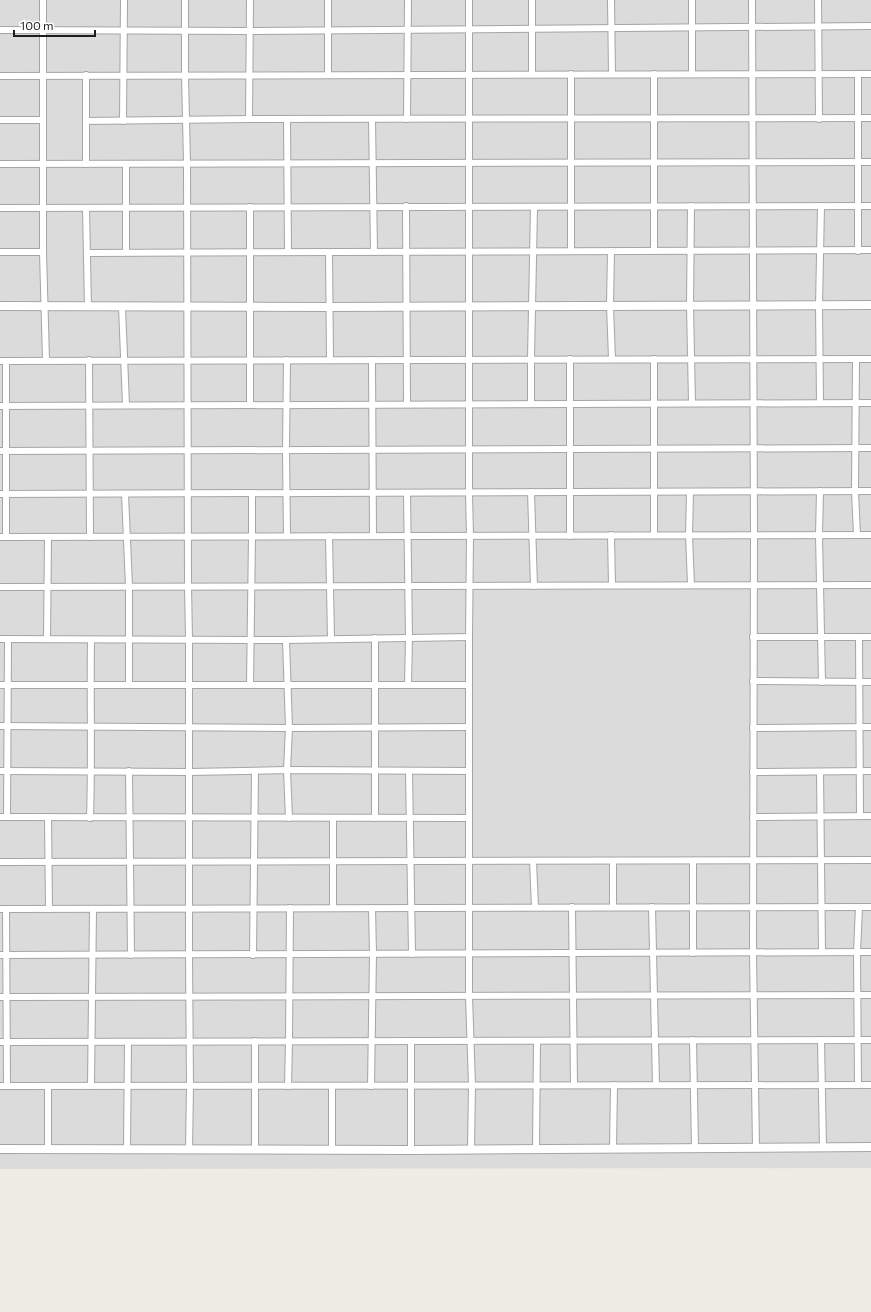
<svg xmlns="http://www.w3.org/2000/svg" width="871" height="1312" viewBox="0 0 871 1312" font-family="Commissioner,sans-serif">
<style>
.residential{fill:#dcdbdb}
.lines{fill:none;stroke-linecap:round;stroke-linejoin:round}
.minor-casing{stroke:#a5a5a5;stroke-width:8}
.tertiary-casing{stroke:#a5a5a5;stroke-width:10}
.minor{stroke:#fff;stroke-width:6}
.tertiary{stroke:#fff;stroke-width:8}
</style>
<rect width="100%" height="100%" fill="#efede3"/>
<!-- residential -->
<polygon class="residential" points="0,0 871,0 871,1168 0,1169"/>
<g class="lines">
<!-- minor casing -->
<g class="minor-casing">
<g id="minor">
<polyline points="43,0 43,252 46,360"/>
<polyline points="185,0 185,75 187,163 188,586 189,639 189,955 190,1086 189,1150"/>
<polyline points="328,0 328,75"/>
<polyline points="469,0 469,493 470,536 469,637 469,996 472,1085 471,1149"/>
<polyline points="611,0 612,74"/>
<polyline points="692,0 692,74"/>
<polyline points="752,0 754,535 753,953 756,1148"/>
<polyline points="818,0 819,119"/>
<polyline points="0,30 250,31 871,26"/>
<polyline points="532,74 532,0"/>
<polyline points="654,74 654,251"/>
<polyline points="858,74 858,251"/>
<polyline points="0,76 871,74"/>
<polyline points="249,119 250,0"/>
<polyline points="287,119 288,252"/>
<polyline points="372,119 374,252"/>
<polyline points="407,119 408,0"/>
<polyline points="0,120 42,120"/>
<polyline points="86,121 249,119 871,118"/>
<polyline points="123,121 124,0"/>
<polyline points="0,164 871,162"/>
<polyline points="86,164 86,75"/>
<polyline points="126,164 126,252"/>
<polyline points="406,206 407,404"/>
<polyline points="691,206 690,306 692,403"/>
<polyline points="250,207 250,405"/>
<polyline points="0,208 871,206"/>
<polyline points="86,208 88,307"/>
<polyline points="571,251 571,74"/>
<polyline points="611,251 610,306 612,359"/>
<polyline points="0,252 43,252"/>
<polyline points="329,252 330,360"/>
<polyline points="87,253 871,250"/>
<polyline points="122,307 126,405"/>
<polyline points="570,359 570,536"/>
<polyline points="856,359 855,491 857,535"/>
<polyline points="89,360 90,537"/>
<polyline points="287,360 286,450 287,536"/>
<polyline points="372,360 373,536"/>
<polyline points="0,361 871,359"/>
<polyline points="6,361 6,537"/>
<polyline points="820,403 819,306 821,206"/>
<polyline points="531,404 531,359 534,207"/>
<polyline points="0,406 871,403"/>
<polyline points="0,451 871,448"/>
<polyline points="820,491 819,535 822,682"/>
<polyline points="531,492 534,586"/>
<polyline points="690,492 689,535 691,585"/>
<polyline points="407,493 409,638 408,685"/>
<polyline points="0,494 871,491"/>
<polyline points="125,494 129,586 129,685"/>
<polyline points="611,535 612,585"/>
<polyline points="654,535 654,359"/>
<polyline points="329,536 331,639"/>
<polyline points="0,537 871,535"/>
<polyline points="0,587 871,585"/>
<polyline points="753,637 871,637"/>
<polyline points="859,637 860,816"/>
<polyline points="0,639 286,640 469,637"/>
<polyline points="47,639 48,537"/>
<polyline points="286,640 289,728 287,770 289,818"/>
<polyline points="753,681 871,682"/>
<polyline points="0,685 469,685"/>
<polyline points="250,685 252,536 252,493"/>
<polyline points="0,726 289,728 469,727"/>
<polyline points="753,728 871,727"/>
<polyline points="0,771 190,772 287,770 469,771"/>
<polyline points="129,771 131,955"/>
<polyline points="409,771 412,954"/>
<polyline points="753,772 871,771"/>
<polyline points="820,772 822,952"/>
<polyline points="0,817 469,818"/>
<polyline points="7,817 8,639"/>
<polyline points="48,817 49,909"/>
<polyline points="753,817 871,816"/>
<path d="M90,818C92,758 90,699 91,640"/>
<polyline points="333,818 333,908"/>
<polyline points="375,818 375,638"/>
<polyline points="533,861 535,907"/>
<polyline points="613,861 613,907"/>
<polyline points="0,862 871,860"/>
<polyline points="572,907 574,1085"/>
<polyline points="652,907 656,1085"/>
<polyline points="0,909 871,907"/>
<polyline points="6,909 7,1086"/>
<polyline points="693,953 693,861"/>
<polyline points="0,955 871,952"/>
<polyline points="253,955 255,771"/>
<polyline points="0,997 871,995"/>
<polyline points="693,1040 695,1148"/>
<polyline points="821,1040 823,1148"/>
<polyline points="255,1041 255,1150"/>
<polyline points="411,1041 411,1150"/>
<polyline points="0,1042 871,1040"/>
<polyline points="858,1085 857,952 859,907"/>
<polyline points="0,1086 871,1085"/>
<polyline points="48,1086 48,1150"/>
<polyline points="91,1086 93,909"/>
<polyline points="288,1086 289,1041 290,908"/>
<polyline points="332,1086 332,1150"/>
<polyline points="371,1086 373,954 372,908"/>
<polyline points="127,1149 128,1042"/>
<polyline points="613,1149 614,1085"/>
<polyline points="536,1150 537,1041"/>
</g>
</g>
<!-- tertiary casing -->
<g class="tertiary-casing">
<g id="tertiary">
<polyline points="0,306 329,307 871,305"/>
<polyline points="0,1149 411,1150 871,1147"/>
</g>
</g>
<!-- minor -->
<use href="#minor" class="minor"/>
<!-- tertiary -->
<use href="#tertiary" class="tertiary"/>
</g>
<!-- scale -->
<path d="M14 30v6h81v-6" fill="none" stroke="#1e1e1e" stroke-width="2"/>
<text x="20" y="30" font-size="12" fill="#1e1e1e" stroke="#ffffff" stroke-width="3" paint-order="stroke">100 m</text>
</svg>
